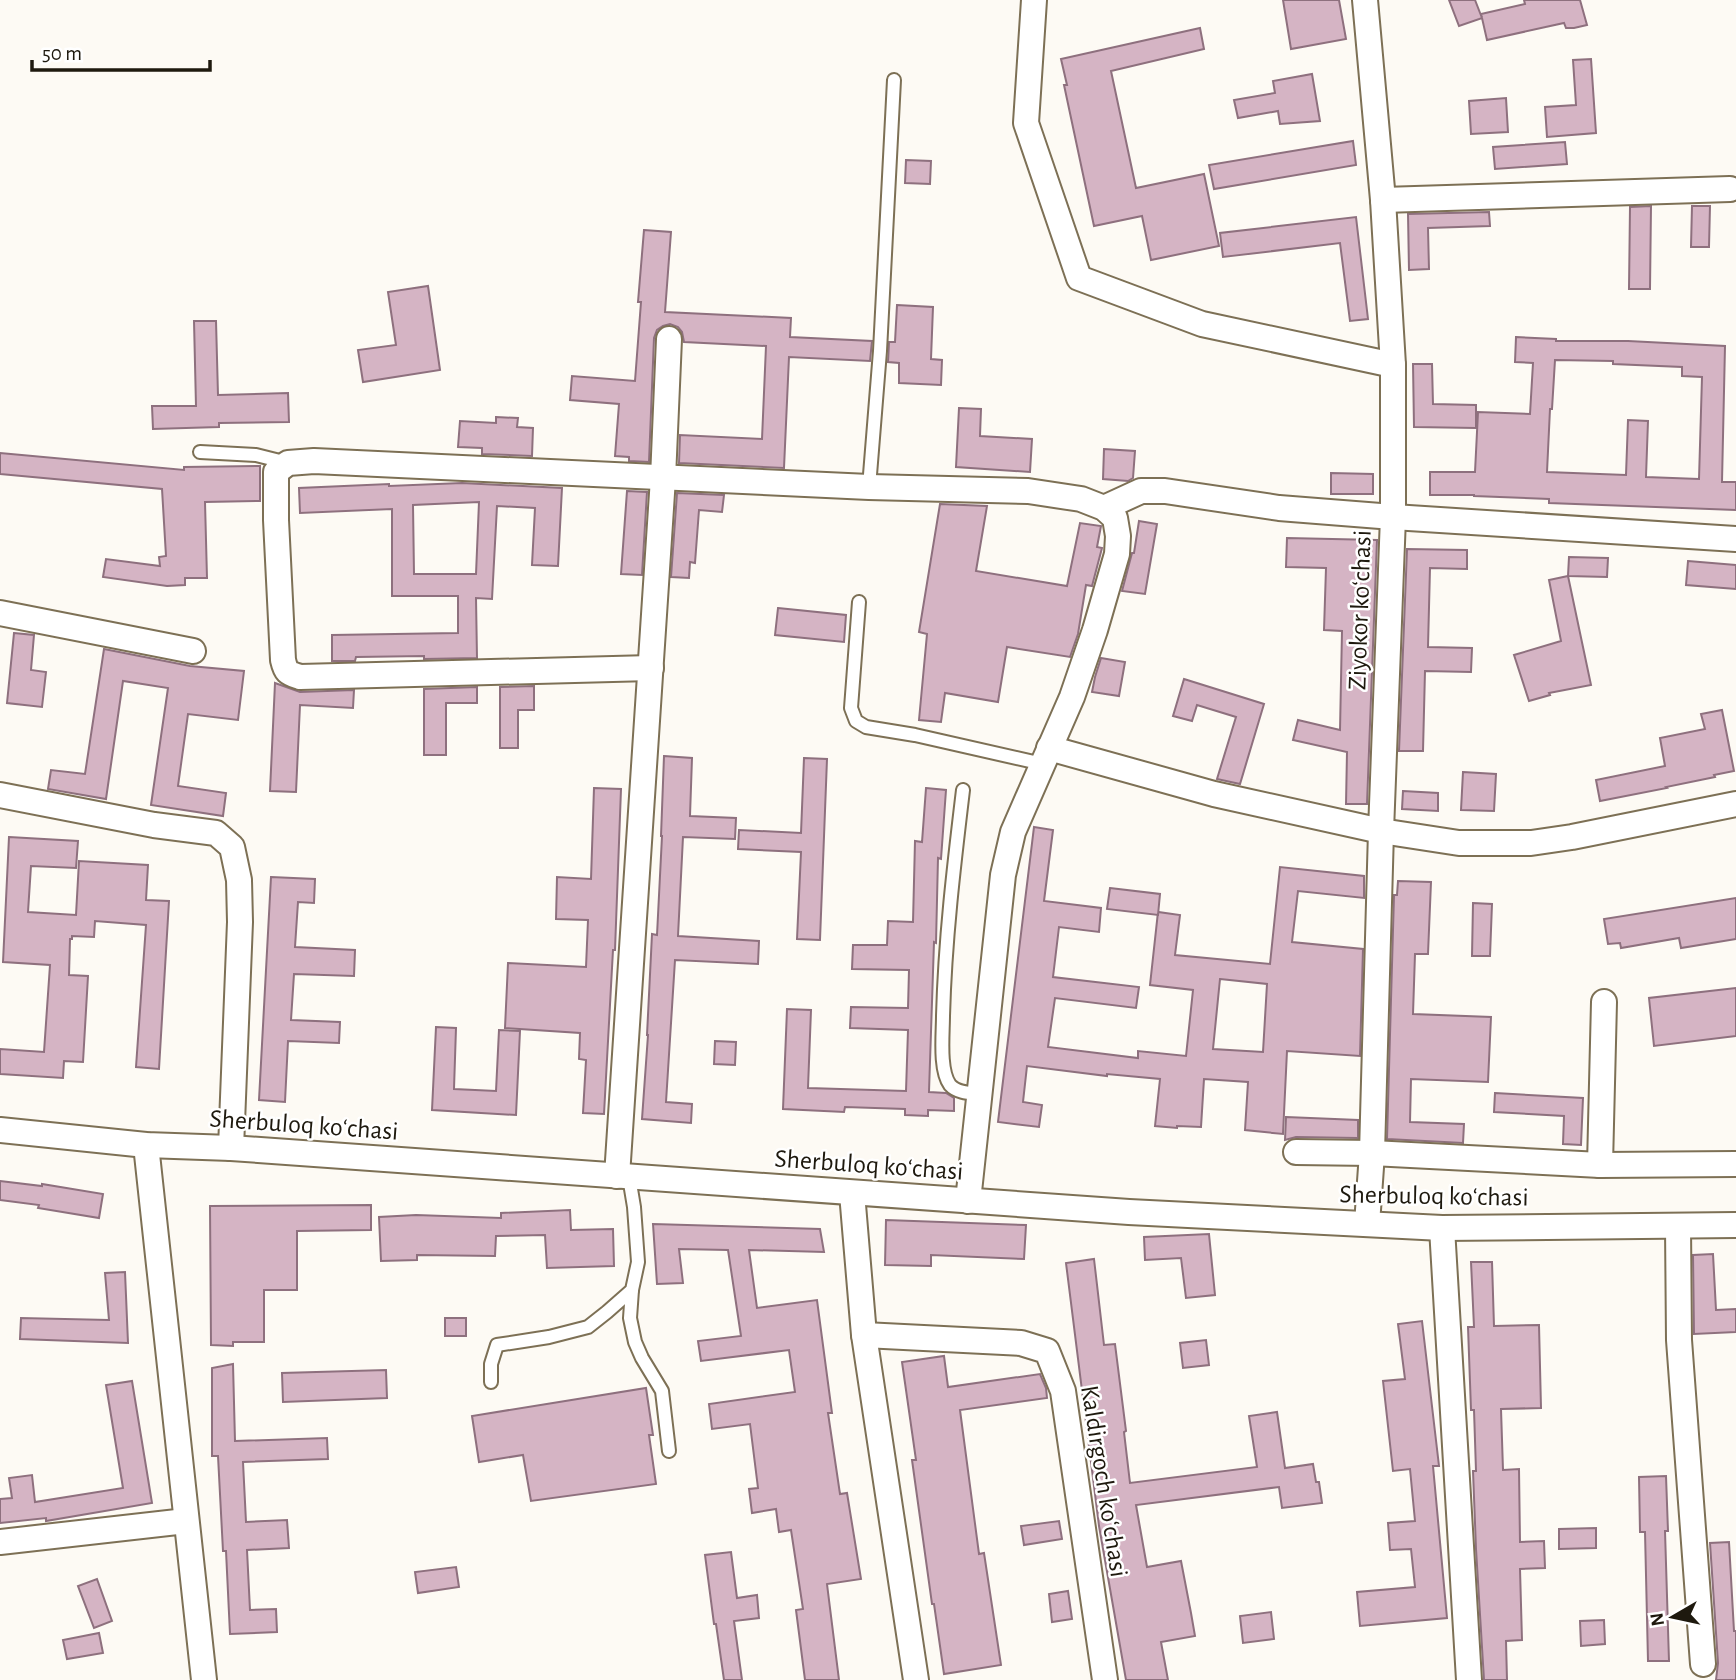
<svg xmlns="http://www.w3.org/2000/svg" width="1736" height="1680" viewBox="0 0 1736 1680" font-family="'Alegreya Sans',sans-serif">
<style>
.building{fill:#d5b4c4;stroke:#8e707e;stroke-width:2;fill-rule:evenodd}
.lines{fill:none;stroke-linecap:round;stroke-linejoin:round}
.service-casing{stroke:#7d7055;stroke-width:16}
.minor-casing{stroke:#7d7055;stroke-width:28}
.service{stroke:#fff;stroke-width:12}
.minor{stroke:#fff;stroke-width:24}
.labels{text-anchor:middle;stroke-width:5;stroke-linejoin:round;paint-order:stroke}
.street-label{font-size:26px;fill:#1e190e;stroke:#fff}
</style>
<rect width="100%" height="100%" fill="#fdfaf4"/>
<!-- building -->
<g class="building">
<polygon points="1283,0 1339,0 1346,39 1291,49"/>
<polygon points="1449,0 1475,0 1482,18 1481,14 1525,4 1524,0 1580,0 1587,25 1574,28 1566,28 1564,23 1487,40 1482,18 1459,26"/>
<polygon points="1200,28 1204,49 1111,71 1136,188 1204,174 1219,246 1151,260 1142,216 1094,226 1064,85 1067,85 1061,59"/>
<polygon points="1591,59 1596,133 1547,137 1545,107 1576,105 1573,60"/>
<polygon points="1312,74 1320,121 1280,124 1278,111 1238,118 1234,100 1275,93 1273,81"/>
<polygon points="1506,98 1508,132 1471,134 1469,101"/>
<polygon points="1353,141 1356,165 1214,189 1209,165"/>
<polygon points="1565,142 1567,164 1495,169 1493,147"/>
<polygon points="906,160 931,161 930,184 905,183"/>
<polygon points="1651,206 1650,289 1629,289 1630,207"/>
<polygon points="1692,206 1710,206 1709,247 1691,247"/>
<polygon points="1489,212 1490,226 1428,228 1429,269 1409,270 1408,214"/>
<polygon points="1356,217 1368,319 1350,321 1340,243 1223,257 1220,233"/>
<polygon points="644,230 671,232 665,312 791,318 790,337 872,341 870,361 789,357 784,468 679,463 680,435 762,439 766,346 684,342 682,332 678,327 670,324 663,326 657,330 654,338 649,462 629,461 629,457 615,456 619,404 570,400 572,376 635,381 641,302 638,302"/>
<polygon points="428,286 440,370 363,382 358,350 396,345 388,292"/>
<polygon points="897,305 933,307 931,359 942,360 941,385 899,383 899,363 888,362 889,342 895,342"/>
<polygon points="194,321 216,321 218,395 288,393 289,422 219,423 219,427 153,429 152,406 196,406"/>
<path d="M1516,337L1556,339V341H1628L1725,346L1722,482H1736V510L1549,503V499L1474,496V495H1430V472H1475L1478,412L1530,414L1533,363L1515,362ZM1555,360L1613,361V364L1682,367V376L1702,377L1699,479L1646,477L1648,421L1628,420L1626,475L1547,472L1550,409H1552Z"/>
<polygon points="1413,364 1432,364 1433,404 1476,405 1476,428 1414,427"/>
<polygon points="959,408 981,409 980,436 1032,439 1030,472 956,467"/>
<polygon points="496,417 518,418 517,427 533,428 532,456 482,454 482,448 458,447 460,421 496,423"/>
<polygon points="1104,449 1135,451 1133,478 1128,481 1103,479"/>
<polygon points="0,453 184,470 184,467 260,466 260,501 205,502 207,578 185,578 185,585 167,586 103,577 106,559 160,566 159,557 166,556 162,489 0,474"/>
<polygon points="1331,473 1373,474 1373,494 1331,494"/>
<path d="M462,483L562,488L558,566L532,565L535,508L497,506L492,599L476,598L477,658L424,659V656L356,657L355,661H332V635L458,633V596H392V509L300,513L299,488L389,484V486ZM479,502L476,574H414L413,505Z"/>
<polygon points="627,491 647,492 642,575 621,574"/>
<polygon points="677,493 724,495 722,512 699,510 695,563 690,562 689,578 671,577"/>
<polygon points="940,504 987,506 976,571 1067,586 1080,523 1101,526 1097,547 1102,548 1092,586 1086,585 1078,634 1070,657 1007,647 998,702 945,693 941,722 919,720 927,634 919,632"/>
<polygon points="1139,521 1157,524 1145,594 1122,591 1132,553 1134,553"/>
<polygon points="1287,538 1377,540 1367,804 1346,804 1347,752 1293,740 1298,720 1340,730 1342,631 1324,630 1326,568 1286,567"/>
<polygon points="1407,549 1467,550 1467,569 1430,568 1428,647 1472,648 1471,672 1425,671 1423,751 1399,751"/>
<polygon points="1569,557 1608,558 1607,577 1568,576"/>
<polygon points="1688,561 1736,565 1736,589 1686,585"/>
<polygon points="1568,576 1591,685 1549,693 1550,695 1529,701 1514,655 1561,641 1549,580"/>
<polygon points="778,608 846,615 844,642 775,635"/>
<polygon points="14,633 34,635 31,670 46,672 42,707 7,703"/>
<polygon points="104,649 190,666 244,671 238,720 188,714 178,786 226,793 223,816 151,805 168,688 123,681 106,799 48,789 51,770 85,774"/>
<polygon points="1101,658 1125,662 1119,696 1092,692 1095,677"/>
<polygon points="1184,679 1264,704 1240,784 1217,779 1236,717 1197,705 1192,721 1173,716"/>
<polygon points="275,683 300,692 354,690 353,708 300,705 296,792 270,791"/>
<polygon points="534,686 534,710 518,710 518,748 500,748 500,687"/>
<polygon points="477,687 477,703 446,703 446,755 424,755 424,689"/>
<polygon points="1722,710 1734,771 1714,775 1715,777 1666,787 1667,788 1600,801 1596,780 1665,766 1660,738 1705,729 1701,714"/>
<polygon points="664,756 692,758 690,816 736,818 735,839 683,837 678,936 759,941 758,964 675,960 666,1102 692,1104 691,1123 642,1119 648,1035 647,1035 652,934 657,935 662,836 661,836"/>
<polygon points="804,758 827,759 820,940 797,939 801,852 738,849 739,830 801,833"/>
<polygon points="1463,772 1496,774 1494,811 1461,810"/>
<polygon points="594,788 621,789 615,950 613,950 604,1114 583,1113 586,1060 579,1059 580,1033 505,1028 508,963 586,967 588,920 556,919 557,877 591,879"/>
<polygon points="926,788 946,790 941,859 938,858 936,943 934,942 929,1092 946,1093 954,1098 954,1111 928,1110 928,1116 905,1115 905,1109 845,1107 844,1112 783,1109 787,1009 811,1010 808,1088 906,1091 908,1030 850,1028 851,1007 908,1008 909,970 852,969 853,945 887,945 888,921 913,922 915,841 922,842"/>
<polygon points="1403,791 1438,793 1438,811 1402,809"/>
<path d="M1034,827L1053,830L1044,901L1101,908L1099,932L1059,927L1053,977L1139,987L1136,1008L1055,998L1048,1047L1138,1058V1051L1186,1056L1193,990L1150,985L1158,912L1180,915L1175,955L1270,964L1280,867L1364,876V898L1298,891L1292,942L1363,949L1360,1056L1287,1051L1283,1134L1245,1130L1248,1082L1204,1079L1201,1127L1177,1126V1128L1155,1126L1160,1079L1107,1074V1076L1027,1066L1023,1102L1042,1105L1039,1127L998,1122ZM1220,979L1267,984L1263,1052L1213,1049Z"/>
<polygon points="9,837 78,841 76,868 31,866 28,912 76,915 79,861 148,865 146,900 169,901 159,1069 136,1067 146,925 95,921 94,937 72,936 72,939 70,939 69,975 88,976 83,1062 64,1061 63,1078 0,1074 0,1049 44,1052 50,965 3,962"/>
<polygon points="271,877 315,879 314,903 298,902 295,947 355,950 354,976 294,974 291,1020 340,1022 339,1043 288,1041 285,1102 259,1100"/>
<polygon points="1398,881 1431,882 1428,954 1415,954 1413,1014 1491,1017 1488,1082 1411,1079 1410,1122 1464,1124 1463,1143 1387,1139 1394,895 1397,895"/>
<polygon points="1110,888 1160,894 1158,915 1107,909"/>
<polygon points="1736,898 1736,939 1681,948 1679,938 1621,948 1620,943 1608,944 1604,919"/>
<polygon points="1473,903 1492,904 1490,956 1472,956"/>
<polygon points="1736,988 1736,1036 1654,1046 1649,998"/>
<polygon points="436,1027 456,1028 454,1089 496,1091 499,1030 520,1031 516,1115 432,1110"/>
<polygon points="715,1041 736,1042 735,1065 714,1064"/>
<polygon points="1495,1093 1583,1098 1581,1145 1563,1144 1564,1116 1494,1112"/>
<polygon points="1286,1117 1358,1120 1358,1138 1296,1137 1285,1140"/>
<polygon points="0,1181 42,1186 42,1184 103,1194 99,1218 38,1208 39,1205 0,1200"/>
<polygon points="371,1205 371,1230 297,1231 297,1290 264,1290 264,1342 233,1342 233,1346 211,1345 210,1206"/>
<polygon points="570,1210 571,1230 613,1229 614,1266 547,1268 545,1235 496,1236 495,1256 417,1255 417,1260 381,1261 379,1217 416,1215 501,1218 501,1213"/>
<polygon points="886,1220 1026,1225 1024,1259 931,1255 931,1266 885,1265"/>
<polygon points="653,1224 820,1229 824,1252 749,1250 757,1308 817,1300 832,1413 828,1413 840,1494 847,1493 861,1579 827,1584 839,1680 805,1680 796,1610 803,1609 791,1530 779,1532 776,1509 752,1513 749,1489 758,1488 750,1424 712,1429 709,1404 795,1392 789,1350 701,1361 698,1341 741,1336 728,1250 679,1249 683,1283 657,1284"/>
<polygon points="1209,1234 1215,1295 1186,1298 1181,1258 1145,1260 1144,1237"/>
<polygon points="1713,1254 1716,1310 1736,1309 1736,1332 1694,1334 1693,1255"/>
<polygon points="1094,1259 1104,1345 1115,1344 1126,1431 1124,1432 1130,1483 1257,1467 1249,1416 1277,1412 1285,1468 1313,1464 1316,1482 1319,1482 1322,1503 1282,1508 1279,1487 1136,1505 1147,1567 1181,1561 1191,1613 1195,1636 1161,1642 1168,1680 1126,1680 1099,1526 1066,1263"/>
<polygon points="1471,1262 1492,1262 1494,1326 1539,1325 1541,1408 1501,1409 1503,1470 1519,1469 1520,1542 1544,1541 1545,1568 1520,1569 1522,1640 1506,1641 1507,1680 1484,1680 1476,1549 1473,1471 1476,1471 1474,1410 1471,1410 1468,1327 1474,1327"/>
<polygon points="125,1272 128,1343 20,1339 21,1318 109,1320 105,1273"/>
<rect x="445" y="1318" width="21" height="18"/>
<polygon points="1422,1321 1439,1466 1433,1466 1447,1618 1360,1626 1357,1592 1415,1587 1411,1549 1390,1550 1388,1523 1415,1521 1410,1469 1393,1471 1383,1381 1405,1379 1398,1324"/>
<polygon points="1206,1340 1209,1365 1183,1368 1180,1343"/>
<polygon points="944,1356 948,1387 1040,1374 1046,1388 1047,1398 960,1410 979,1554 984,1553 1001,1665 944,1674 934,1604 932,1604 912,1460 916,1460 902,1362"/>
<polygon points="233,1364 235,1441 327,1438 328,1459 243,1462 246,1522 287,1520 289,1548 247,1550 250,1610 276,1609 277,1632 230,1634 226,1551 223,1551 218,1456 212,1456 212,1368"/>
<polygon points="386,1370 387,1398 283,1402 282,1373"/>
<polygon points="132,1381 152,1503 46,1521 46,1518 0,1523 0,1499 12,1498 9,1478 32,1475 35,1502 123,1488 106,1385"/>
<polygon points="646,1388 653,1435 649,1435 656,1484 531,1501 523,1455 479,1462 472,1416"/>
<polygon points="1666,1476 1668,1531 1665,1531 1669,1661 1648,1661 1645,1532 1640,1532 1639,1477"/>
<polygon points="1059,1521 1062,1539 1024,1545 1021,1526"/>
<polygon points="1596,1528 1596,1548 1559,1549 1559,1529"/>
<polygon points="1729,1542 1734,1631 1736,1631 1736,1680 1716,1680 1718,1663 1710,1543"/>
<polygon points="731,1552 737,1598 757,1595 759,1618 734,1621 742,1680 724,1680 716,1624 714,1624 705,1555"/>
<polygon points="456,1567 459,1587 418,1593 415,1572"/>
<polygon points="97,1579 112,1621 94,1628 78,1586"/>
<polygon points="1068,1591 1072,1619 1052,1622 1049,1594"/>
<polygon points="1271,1612 1274,1639 1243,1643 1240,1616"/>
<polygon points="1604,1620 1605,1644 1581,1646 1580,1621"/>
<polygon points="99,1633 103,1653 67,1659 63,1640"/>
</g>
<g class="lines">
<!-- service casing -->
<g class="service-casing">
<g id="service">
<polyline points="200,452 256,455 288,463"/>
<polyline points="869,487 880,351 894,80"/>
<polyline points="859,602 851,708 856,721 866,727 915,735 1043,764"/>
<path d="M963,790C954,865 945,940 943,1016C943,1034 939,1070 950,1085C957,1093 970,1093 980,1094"/>
<polyline points="632,1290 630,1318 635,1342 642,1358 662,1391 669,1451"/>
<polyline points="491,1382 491,1364 497,1345 549,1337 588,1327 607,1312 632,1290 638,1262 634,1207 629,1177"/>
</g>
</g>
<!-- minor casing -->
<g class="minor-casing">
<g id="minor">
<polyline points="1034,0 1026,123 1079,278 1202,324 1393,365"/>
<polyline points="1365,0 1383,200 1393,365 1393,517 1381,831 1372,1153 1367,1224"/>
<polyline points="1383,200 1730,189"/>
<polyline points="1104,508 1141,491 1165,491 1279,508 1393,517 1736,539"/>
<polyline points="0,613 193,651"/>
<path d="M651,668L300,677C288,673 286,673 283,660L276,520V472L288,463L314,461L869,487L1028,491L1081,499L1104,508L1115,518L1118,536L1117,554L1095,630L1072,697L1013,832L1003,875L968,1201"/>
<polyline points="1049,748 1214,794 1381,831 1459,843 1531,843 1572,837 1736,804"/>
<polyline points="0,795 154,825 216,833 232,847 239,880 240,922 231,1148"/>
<polyline points="0,1130 146,1145 231,1148 1129,1212 1442,1228 1736,1225"/>
<polyline points="146,1145 204,1680"/>
<polyline points="1296,1152 1372,1153 1600,1165 1736,1164"/>
<polyline points="1600,1165 1604,1002"/>
<polyline points="617,1176 663,478 669,339"/>
<polyline points="852,1193 864,1335 916,1680"/>
<polyline points="1678,1226 1679,1340 1703,1664"/>
<polyline points="1442,1228 1469,1680"/>
<polyline points="864,1335 1021,1343 1047,1351 1063,1391 1105,1680"/>
<polyline points="0,1542 186,1521"/>
</g>
</g>
<!-- service -->
<use href="#service" class="service"/>
<!-- minor -->
<use href="#minor" class="minor"/>
</g>
<g class="labels">
<!-- street labels -->
<g class="street-label">
<text transform="translate(1359 610) rotate(-88)" y="9">Ziyokor koʻchasi</text>
<text transform="translate(304 1124) rotate(4)" y="9">Sherbuloq koʻchasi</text>
<text transform="translate(869 1164) rotate(4)" y="9">Sherbuloq koʻchasi</text>
<text transform="translate(1434 1195) rotate(1)" y="9">Sherbuloq koʻchasi</text>
<text transform="translate(1105 1481) rotate(81)" y="9">Kaldirgoch koʻchasi</text>
</g>
</g>
<!-- north arrow -->
<g transform="translate(1673 1617) rotate(261)" stroke="#ffffff" stroke-width="5" paint-order="stroke">
<path d="M0-5L12 26L0 18L-12 26Z" fill="#1e190e"/>
<text y="-10" font-size="19" font-weight="bold" text-anchor="middle" fill="#1e190e">N</text>
</g>
<!-- scale -->
<path d="M32 60v10h178v-10" fill="none" stroke="#1e190e" stroke-width="3.5"/>
<text x="42" y="60" font-size="21" fill="#1e190e" stroke="#ffffff" stroke-width="5" paint-order="stroke">50 m</text>
</svg>
